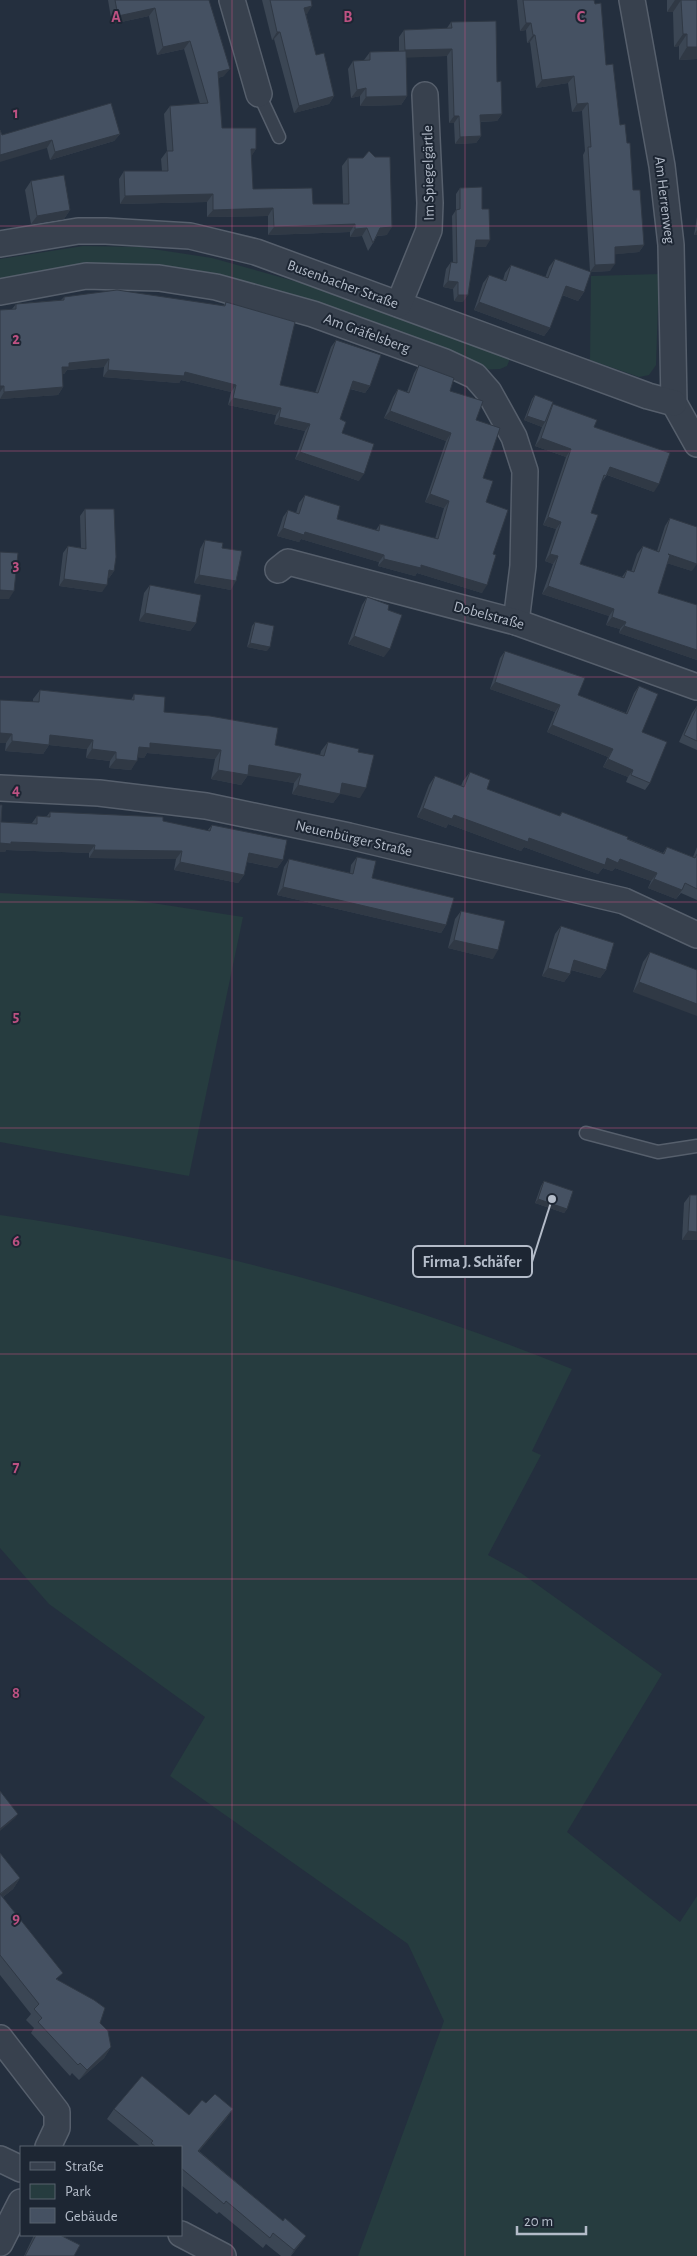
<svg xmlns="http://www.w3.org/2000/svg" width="697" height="2256" viewBox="0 0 697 2256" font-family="'Alegreya Sans',sans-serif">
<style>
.green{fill:#263c3f}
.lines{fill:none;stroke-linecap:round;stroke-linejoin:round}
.service-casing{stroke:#565f6c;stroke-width:15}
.minor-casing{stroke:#565f6c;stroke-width:28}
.service{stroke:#38414e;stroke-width:12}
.minor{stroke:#38414e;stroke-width:25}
.wall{fill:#3b4654}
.shaded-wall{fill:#303945}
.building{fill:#455162;stroke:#303945}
.grid{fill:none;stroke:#bd5182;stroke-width:1;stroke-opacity:0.55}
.labels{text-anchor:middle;stroke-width:4;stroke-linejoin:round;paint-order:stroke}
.street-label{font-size:15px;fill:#b4bcc9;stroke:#1d2633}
.grid-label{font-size:16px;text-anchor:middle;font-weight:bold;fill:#bd5182;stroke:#1d2633;stroke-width:4;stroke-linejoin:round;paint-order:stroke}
.leader{fill:none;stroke:#b4bcc9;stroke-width:2}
.callout-dot{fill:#b4bcc9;stroke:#1d2633;stroke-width:2}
.callout{fill:#1d2633;stroke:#b4bcc9;stroke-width:2}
.callout-label{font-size:16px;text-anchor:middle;font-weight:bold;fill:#b4bcc9}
</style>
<rect width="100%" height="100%" fill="#242f3e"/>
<!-- green -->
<g class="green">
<polygon points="83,246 140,247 212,258 333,292 511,356 507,366 500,369 475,370 215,279 0,285 0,259"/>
<polygon points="659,274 656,365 649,375 639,377 590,360 591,276"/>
<polygon points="0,893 133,900 243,917 189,1176 0,1142"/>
<path d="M0,1215C196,1243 389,1295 572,1369L532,1451L541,1455L488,1555L521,1573L662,1674L567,1832L680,1922L697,1896V2256H358L444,2021L408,1944L170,1776L205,1717L49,1604L0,1548Z"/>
</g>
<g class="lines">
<!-- service casing -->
<g class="service-casing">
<g id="service">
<polyline points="259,94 279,137"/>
<polyline points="586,1133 658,1152 697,1146"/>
</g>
</g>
<!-- minor casing -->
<g class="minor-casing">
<g id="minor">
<polyline points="232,0 259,94"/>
<polyline points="632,0 662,166 671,245 674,403 697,444"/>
<polyline points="0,244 78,231 106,231 190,236 256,252 648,396 674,403"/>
<polyline points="0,292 86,276 159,278 216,287 313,314 445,362 475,376 489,392 514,437 525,471 523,566 516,622"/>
<polyline points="399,304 429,230 430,203 425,95"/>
<polyline points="278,570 288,562 516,622 697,687"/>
<polyline points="0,788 99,793 206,806 349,836 624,901 697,935"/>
<polyline points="0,2038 57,2112 57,2128 48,2147"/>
<polyline points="0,2159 21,2169"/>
<polyline points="181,2234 223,2256"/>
<polyline points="0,2243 21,2202"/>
</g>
</g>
<!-- service -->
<use href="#service" class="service"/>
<!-- minor -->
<use href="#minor" class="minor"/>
</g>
<!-- wall -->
<g class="wall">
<polygon points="108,0 209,0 224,76 218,78 222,128 256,149 251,156 253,189 313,204 343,204 342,166 348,158 387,235 377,236 373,243 368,251 362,236 350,237 350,232 268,235 268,216 207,217 207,202 120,204 119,179 124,171 162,171 161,159 167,151 164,114 170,106 200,104 184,49 157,55 149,16 112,24"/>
<polygon points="262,0 311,0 307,14 306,14 316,55 334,96 329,104 294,113 274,39 272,40"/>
<polygon points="517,0 594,0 606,65 620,125 627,143 633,190 644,245 639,252 615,254 610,271 590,272 584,292 578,301 562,295 550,328 544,336 474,310 483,283 489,275 503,280 505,273 511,265 545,278 549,267 555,259 590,272 583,155 585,151 582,111 572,112 568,83 536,88 530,42 527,43 526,30 520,31"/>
<polygon points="667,0 697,0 697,59 679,60 679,46 674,47 673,12 667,12"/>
<polygon points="451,22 497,82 502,114 497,121 481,122 481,136 476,143 455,144 454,123 449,123 447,56 406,57 407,96 401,105 360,106 360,96 351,98 348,69 353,61 364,60 370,52 399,51 399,37 404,30 447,28"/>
<polygon points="120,134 114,141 50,160 47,148 2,135"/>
<polygon points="31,181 70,210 64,219 31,224 25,190"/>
<polygon points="460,188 482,209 486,247 475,247 463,302 454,301 453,289 443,287 446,269 451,262 453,263 452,216 456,210 456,194"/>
<polygon points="697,217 697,235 694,235"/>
<polygon points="64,297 223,306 226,302 280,385 315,393 331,347 336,340 370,386 365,393 350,389 340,419 342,433 359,481 295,459 305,431 274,424 276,415 228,405 231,392 181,380 179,383 103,377 104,367 67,370 64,374 62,374 63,387 58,395 0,399 0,310 12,309 16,304 61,300"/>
<polygon points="419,365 450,391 476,420 493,554 482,593 417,573 415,576 378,566 379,562 301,539 299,542 277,536 283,517 288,510 296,513 299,503 305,495 337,519 376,530 380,524 435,539 444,508 425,502 446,441 384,418 393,397 398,389 407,392 414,373"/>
<polygon points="535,395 551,407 553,404 594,427 654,492 607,475 601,483 591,513 580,564 622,577 627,570 631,572 637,554 643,546 657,551 665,526 670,518 692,571 667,563 658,593 697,605 697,660 619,633 620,629 606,625 609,616 542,594 553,564 545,561 556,529 543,525 566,457 535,446 542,427 524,420 532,399"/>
<polygon points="85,509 114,571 109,578 108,577 102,592 59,586 63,553 68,546 81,548 80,516"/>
<polygon points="205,540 222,548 231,590 194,583 200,549"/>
<polygon points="150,585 196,623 190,631 139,621 144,593"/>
<polygon points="367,597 388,610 384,657 348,644 362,605"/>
<polygon points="255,622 267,651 247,647 252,626"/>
<polygon points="505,651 578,695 626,713 634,693 639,686 642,732 650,783 645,790 626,782 628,777 603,767 608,757 547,732 555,712 490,689 500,658"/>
<polygon points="40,690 131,700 134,694 164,712 275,745 320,755 321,751 328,742 358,752 360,798 340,793 333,803 292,794 294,783 248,775 241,785 211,779 215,759 147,753 144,758 138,757 131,770 109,768 110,761 86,758 87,749 49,745 43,754 5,751 6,743 0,743 0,700 33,702 33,699"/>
<polygon points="697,706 697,750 679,742 692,713"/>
<polygon points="470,772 487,789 559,816 562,812 663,853 667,847 693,857 697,847 697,900 681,893 676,899 648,888 651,881 615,868 612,871 603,868 598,874 524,847 521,851 448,824 446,828 417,817 429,785 435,776 461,786 463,781"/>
<polygon points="50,812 163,821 207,831 212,825 283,860 277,868 247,862 244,875 238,883 174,870 176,859 89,858 89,853 6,850 5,852 1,822 32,823 37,816 47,816"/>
<polygon points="357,857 372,878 446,925 441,933 277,895 284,867 289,859 350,873 351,865"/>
<polygon points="461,911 493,959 448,948 455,919"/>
<polygon points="561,926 606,970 600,978 571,970 570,974 564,982 542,976 555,934"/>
<polygon points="650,952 697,970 633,992 643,962"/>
<polygon points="544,1181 567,1209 564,1213 535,1203 541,1186"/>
<polygon points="690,1195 697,1240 682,1240 684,1203"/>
<polygon points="0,1853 20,1878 13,1889 3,1897 58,1980 100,2023 111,2047 104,2058 79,2080 72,2073 70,2076 31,2033 34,2028 26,2020 31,2014 0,1975"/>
<polygon points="206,2103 233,2109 226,2119 199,2151 283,2221 306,2236 291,2256 281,2256 266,2244 263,2248 219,2212 217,2214 181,2185 181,2147 141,2147 107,2119 114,2109 189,2115"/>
<polygon points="34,2235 60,2235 74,2256 24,2256"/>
</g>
<!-- shaded-wall -->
<g class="shaded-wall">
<polygon points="675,0 681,0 673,12 667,12"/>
<polygon points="312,6 307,14 299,16 304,8"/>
<polygon points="155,8 149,16 112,24 118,16"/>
<polygon points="526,23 531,23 526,30 520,31"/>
<polygon points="277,32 280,32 274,39 272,40"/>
<polygon points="683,34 687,34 679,46 674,47"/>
<polygon points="533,35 535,35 530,42 527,43"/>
<polygon points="190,41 184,49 157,55 163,47"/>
<polygon points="687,47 697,47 697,59 679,60"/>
<polygon points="452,49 447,56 400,58 405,50"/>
<polygon points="230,69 224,76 212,80 218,72"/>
<polygon points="574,76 568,83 536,88 542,80"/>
<polygon points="366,88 360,96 351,98 357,90"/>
<polygon points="334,96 329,104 294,113 299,106"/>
<polygon points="407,96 401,105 360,106 366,97"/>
<polygon points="588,103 582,111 572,112 577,104"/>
<polygon points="502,114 497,121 475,122 480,115"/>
<polygon points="454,116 459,116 454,123 449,123"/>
<polygon points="120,134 114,141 50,160 55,152"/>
<polygon points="481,136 476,143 455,144 460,137"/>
<polygon points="52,140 47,148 0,162 0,155"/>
<polygon points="251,149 256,149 251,157"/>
<polygon points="213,194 207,202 120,204 125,196"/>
<polygon points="273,208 268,216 207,217 213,210"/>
<polygon points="70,210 64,219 31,224 37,216"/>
<polygon points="355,224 350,232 268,235 274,227"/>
<polygon points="392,227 387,235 375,236 380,228"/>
<polygon points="367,228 362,236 350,237 355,229"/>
<polygon points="697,230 697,235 694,235"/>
<polygon points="476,240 490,240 486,247 472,247"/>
<polygon points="644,245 639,252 609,255 615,247"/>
<polygon points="615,264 610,271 590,272 595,265"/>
<polygon points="448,281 458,282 453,289 443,287"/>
<polygon points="566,286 584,292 578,301 560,294"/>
<polygon points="458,295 468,295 463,302 454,301"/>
<polygon points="479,302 550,328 544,336 474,310"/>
<polygon points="109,359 104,367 67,370 64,374 57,375 62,367 69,363"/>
<polygon points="108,370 185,372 236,385 231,392 181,380 179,383 103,377"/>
<polygon points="353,381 370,386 365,393 348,388"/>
<polygon points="0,386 4,386 0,392"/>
<polygon points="63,387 58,395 0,399 4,392"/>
<polygon points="233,398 281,408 276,415 228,405"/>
<polygon points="390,411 451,433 446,441 384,418"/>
<polygon points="527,416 545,422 542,427 524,420"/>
<polygon points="279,417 310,424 305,431 274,424"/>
<polygon points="541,438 571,449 566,457 535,446"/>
<polygon points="300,452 364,474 359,481 295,459"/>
<polygon points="610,467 659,484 654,492 605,474"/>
<polygon points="430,494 449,501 444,508 425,502"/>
<polygon points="548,517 561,522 556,529 543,525"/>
<polygon points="283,528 305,532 384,555 379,562 301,539 299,542 277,536"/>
<polygon points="550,554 558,556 553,564 545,561"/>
<polygon points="668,554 697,564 692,571 663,562"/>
<polygon points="384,559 421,565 487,585 482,593 417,573 415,576 378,566"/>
<polygon points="109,570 114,571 109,578 104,577"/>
<polygon points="199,575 236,581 231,590 194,583"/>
<polygon points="64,579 107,585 102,592 59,586"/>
<polygon points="548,586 614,609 609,616 542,594"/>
<polygon points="0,590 14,591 9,599 0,599"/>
<polygon points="145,613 196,623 190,631 139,621"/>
<polygon points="612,617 626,622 620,629 606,625"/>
<polygon points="624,626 697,650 697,660 619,633"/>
<polygon points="354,636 390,649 384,657 348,644"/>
<polygon points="250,643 270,647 267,651 247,647"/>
<polygon points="495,682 560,705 555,712 490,689"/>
<polygon points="552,725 613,749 608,757 547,732"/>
<polygon points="0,733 12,734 6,743 0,743"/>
<polygon points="50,735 93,740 87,749 49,745 43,754 5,751 12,741"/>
<polygon points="150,743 221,750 215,759 147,753 144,758 132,757 139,747"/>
<polygon points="92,749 116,752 110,761 86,758"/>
<polygon points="116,759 137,761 131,770 109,768"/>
<polygon points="608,759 633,770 628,777 603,767"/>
<polygon points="249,765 301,774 294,783 243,775"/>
<polygon points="218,770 248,775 241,785 211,779"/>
<polygon points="342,783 366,788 360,798 336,793"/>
<polygon points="298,785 340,794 333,803 292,794"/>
<polygon points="423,808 454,815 529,838 607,858 620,859 657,873 651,881 615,868 612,871 603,868 598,874 524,847 521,851 448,824 446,828 417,817"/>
<polygon points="11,842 95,845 89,853 6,850 5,852 0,852 0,843"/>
<polygon points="94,850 182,851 176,859 89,858"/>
<polygon points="249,853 283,860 277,868 243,861"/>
<polygon points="180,862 244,875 238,883 174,870"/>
<polygon points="654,879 682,890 676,899 648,888"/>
<polygon points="283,887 446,925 441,933 277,895"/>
<polygon points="454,940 498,950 493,959 448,948"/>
<polygon points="574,960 606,970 600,978 568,969"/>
<polygon points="548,968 570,974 564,982 542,976"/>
<polygon points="639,982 697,1004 697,1016 633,992"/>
<polygon points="538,1199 567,1209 564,1213 535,1203"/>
<polygon points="688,1231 697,1232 697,1240 682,1240"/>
<polygon points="18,1814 15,1818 0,1831 0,1829"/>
<polygon points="20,1878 13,1889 0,1899 0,1895"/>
<polygon points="111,2047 104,2058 79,2080 87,2070"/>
<polygon points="233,2109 226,2119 191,2161 198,2151"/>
<polygon points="306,2236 299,2246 290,2256 294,2250"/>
</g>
<!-- building -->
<g class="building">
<polygon points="115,0 209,0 230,69 218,72 222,128 256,128 256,149 251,149 253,189 312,188 313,204 349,204 348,158 363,158 369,151 375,157 390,157 392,227 380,228 373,243 367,228 355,229 355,224 274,227 273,208 213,210 213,194 125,196 124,171 168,171 167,151 173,151 170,106 208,103 190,41 163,47 155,8 118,16"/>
<polygon points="270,0 311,0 312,6 304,8 316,55 324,53 334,96 299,106 280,32 277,32"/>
<polygon points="523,0 594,0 595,4 601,3 606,65 613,64 620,125 625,124 627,143 630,143 633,190 640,190 644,245 615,247 615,264 595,265 588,147 591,147 588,103 577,104 574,76 542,80 535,35 533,35 531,23 526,23"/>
<polygon points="681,0 697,0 697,47 687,47 687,34 683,34"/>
<polygon points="496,21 497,82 501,81 502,114 480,115 481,136 460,137 459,116 454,116 452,49 405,50 404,30 452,28 451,22"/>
<polygon points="406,51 407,96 366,97 366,88 357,90 353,61 370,60 370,52"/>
<polygon points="111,103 120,134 55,152 52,140 0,155 0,130 2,135"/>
<polygon points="64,175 70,210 37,216 31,181"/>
<polygon points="482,187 482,209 489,209 490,240 476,240 468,295 458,295 458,282 448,281 451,262 457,263 456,210 460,209 460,188"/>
<polygon points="555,259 591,272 584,292 566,286 550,328 479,302 489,275 506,281 511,265 548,278"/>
<polygon points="117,290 225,306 226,302 295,322 280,385 318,393 336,340 381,355 370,386 353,381 340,419 346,422 342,433 374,444 364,474 300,452 310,424 279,417 281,408 233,398 236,385 185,372 184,376 108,370 109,359 69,363 69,367 62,367 63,387 4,392 4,386 0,386 0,310 16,309 16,304 64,300 64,297"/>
<polygon points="419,365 454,378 450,391 483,401 476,420 500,428 483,478 493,481 486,502 508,510 493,554 496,555 487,585 421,565 421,568 384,559 384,555 305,532 304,535 283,528 288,510 299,514 305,495 340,506 337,519 379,531 380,524 438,539 449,501 430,494 451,433 390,411 398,389 409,393"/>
<polygon points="535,395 553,402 545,422 527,416"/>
<polygon points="553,404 597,420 594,427 670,453 659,484 610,467 606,476 604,475 591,513 598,515 580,564 624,578 627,570 634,572 643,546 659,552 670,518 697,527 697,564 668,554 670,555 658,593 697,605 697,650 624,626 626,622 612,617 614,609 548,586 558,556 550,554 561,522 548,517 571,449 541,438"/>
<polygon points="85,509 114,509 116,557 114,571 109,570 107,585 64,579 68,546 86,549"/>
<polygon points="205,540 223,543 222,548 242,551 236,581 199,575"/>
<polygon points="0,552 18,553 14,591 0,590"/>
<polygon points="150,585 201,595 196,623 145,613"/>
<polygon points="367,597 389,605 388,610 402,615 390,649 354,636"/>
<polygon points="255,622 274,626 270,647 250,643"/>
<polygon points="505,651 585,678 578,695 627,714 639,686 658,694 642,732 667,742 650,783 631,775 633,770 608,759 613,749 552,725 560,705 495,682"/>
<polygon points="40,690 134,700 134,694 165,697 164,712 210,716 278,728 275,745 324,756 328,742 359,749 358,752 374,755 366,788 342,783 340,794 298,785 301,774 249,765 248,775 218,770 221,750 150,743 150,748 139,747 137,761 116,759 116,752 92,749 93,740 50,735 49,745 12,741 12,734 0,733 0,700 39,702"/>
<polygon points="697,707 697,741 684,735"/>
<polygon points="470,772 490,780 487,789 560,816 562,812 628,837 627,839 664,854 667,847 695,858 697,854 697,889 685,883 682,890 654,879 657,873 620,859 618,863 607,858 605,865 529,838 528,842 454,815 452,819 423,808 435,776 464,787"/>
<polygon points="0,805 2,805 1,822 37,824 37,816 50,817 50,812 163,817 163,821 210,831 212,825 287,840 283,860 249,853 244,875 180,862 182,851 94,850 95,845 11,842 11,844 0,843"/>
<polygon points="357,857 376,861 372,878 454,898 446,925 283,887 289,859 353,874"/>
<polygon points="461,911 505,921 498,950 454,940"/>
<polygon points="561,926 614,943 606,970 574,960 570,974 548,968"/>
<polygon points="650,952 697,970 697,1004 639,982"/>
<polygon points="544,1181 573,1191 567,1209 538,1199"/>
<polygon points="690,1195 697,1195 697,1232 688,1231"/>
<polygon points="0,1791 18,1814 0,1829"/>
<polygon points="0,1853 20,1878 0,1894 63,1973 56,1979 94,2000 105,2008 100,2023 108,2031 111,2047 87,2070 80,2063 78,2065 38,2022 42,2018 34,2009 39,2004 0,1955"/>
<polygon points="142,2076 189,2115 202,2100 206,2103 215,2094 233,2109 198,2151 283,2221 285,2218 306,2236 294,2250 273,2233 270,2238 226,2201 224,2204 181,2168 181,2147 156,2147 151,2143 153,2141 114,2109"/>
<polygon points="36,2235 60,2235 80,2245 74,2256 25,2256"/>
</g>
<!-- grid -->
<path class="grid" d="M232,0V2256M465,0V2256M0,226H697M0,451H697M0,677H697M0,902H697M0,1128H697M0,1354H697M0,1579H697M0,1805H697M0,2030H697"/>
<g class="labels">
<!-- street labels -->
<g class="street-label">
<text transform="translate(428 173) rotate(-91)" y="5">Im Spiegelgärtle</text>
<text transform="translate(665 200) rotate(83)" y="5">Am Herrenweg</text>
<text transform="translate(343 284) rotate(20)" y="5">Busenbacher Straße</text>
<text transform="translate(367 333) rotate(20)" y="5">Am Gräfelsberg</text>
<text transform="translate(489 615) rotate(15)" y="5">Dobelstraße</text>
<text transform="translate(354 838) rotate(13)" y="5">Neuenbürger Straße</text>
</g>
</g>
<g class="grid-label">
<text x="116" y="22">A</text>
<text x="348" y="22">B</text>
<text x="581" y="22">C</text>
<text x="16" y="118">1</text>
<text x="16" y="344">2</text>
<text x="16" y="570">3</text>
<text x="16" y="795">4</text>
<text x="16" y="1021">5</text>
<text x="16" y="1246">6</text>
<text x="16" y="1472">7</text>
<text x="16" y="1698">8</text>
<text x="16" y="1923">9</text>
</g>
<!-- callouts -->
<path class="leader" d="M552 1199L532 1262"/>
<circle class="callout-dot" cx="552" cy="1199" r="5"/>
<rect class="callout" x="413" y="1246" width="119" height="31" rx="5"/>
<g class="callout-label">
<text x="472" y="1267">Firma J. Schäfer</text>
</g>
<!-- legend -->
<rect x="20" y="2146" width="162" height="90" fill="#1d2633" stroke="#59626f"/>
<rect x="30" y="2162" width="25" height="8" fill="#38414e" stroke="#59626f"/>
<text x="65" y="2171" font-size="15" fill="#b4bcc9">Straße</text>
<rect x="30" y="2184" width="25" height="15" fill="#263c3f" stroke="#59626f"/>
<text x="65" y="2196" font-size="15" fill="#b4bcc9">Park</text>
<rect x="30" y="2208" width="25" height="15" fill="#455162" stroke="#59626f"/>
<text x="65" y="2221" font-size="15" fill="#b4bcc9">Gebäude</text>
<!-- scale -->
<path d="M517 2226v8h69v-8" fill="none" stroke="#b4bcc9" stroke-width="2.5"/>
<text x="524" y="2226" font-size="15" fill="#b4bcc9" stroke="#1d2633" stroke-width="4" paint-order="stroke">20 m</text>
</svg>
